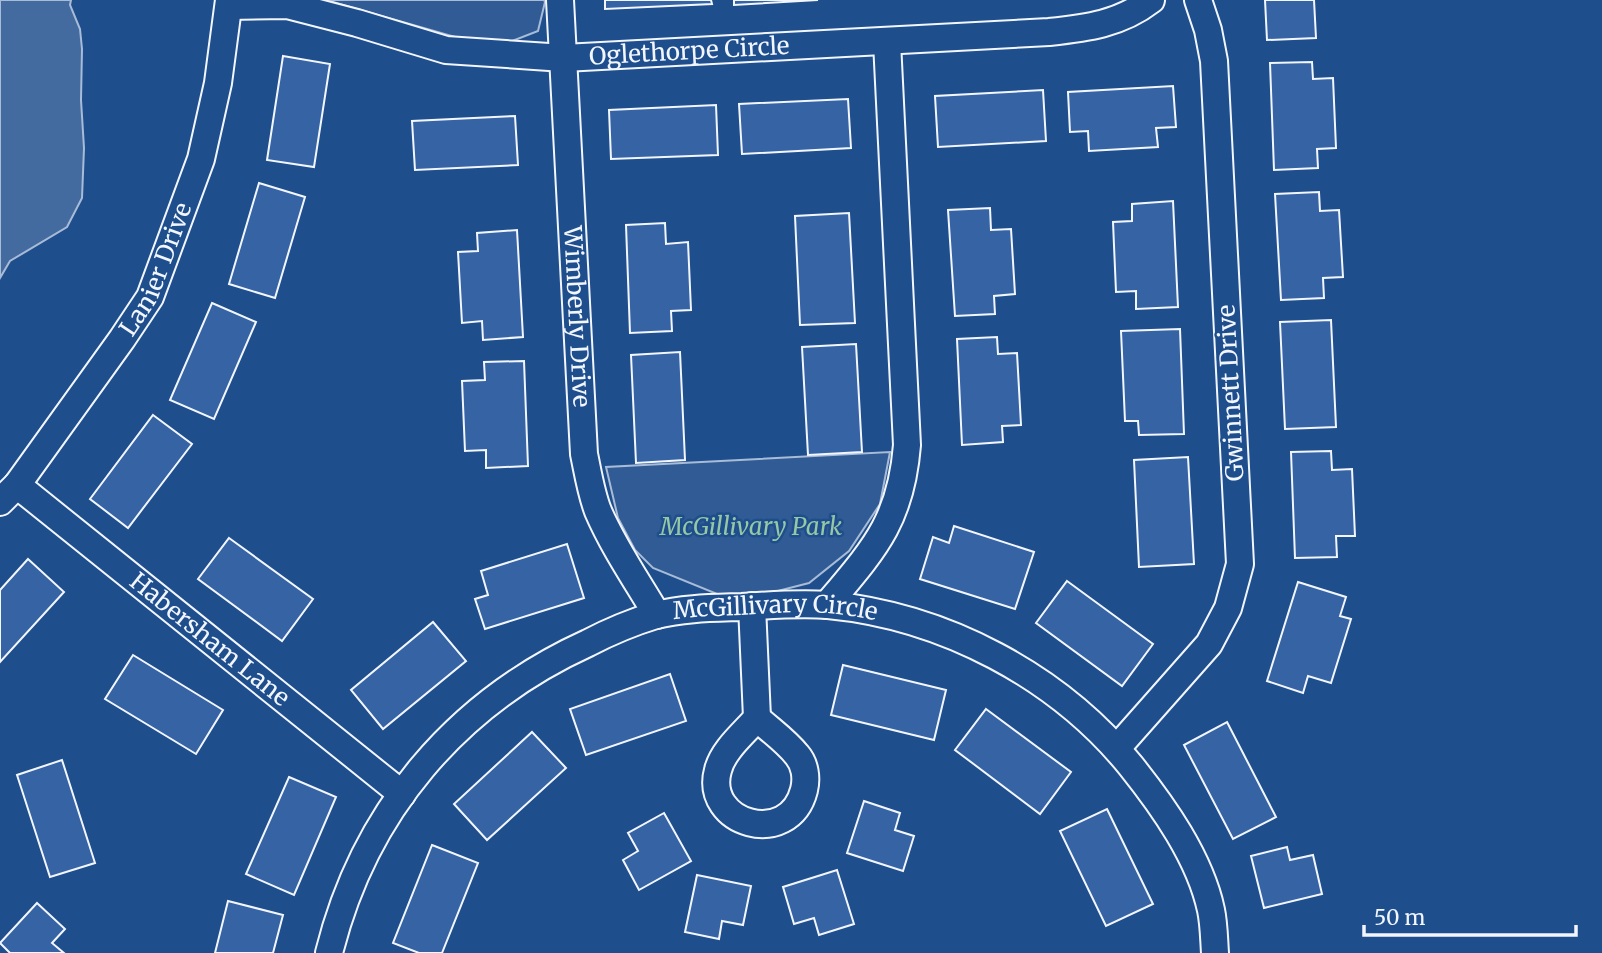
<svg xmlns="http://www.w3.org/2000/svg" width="1602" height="953" viewBox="0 0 1602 953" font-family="Merriweather,serif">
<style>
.green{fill:#305b95;stroke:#a8bbd7;stroke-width:2}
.water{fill:#446ba0;stroke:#a8bbd7;stroke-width:2}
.building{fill:#3563a3;stroke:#f2f6ff;stroke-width:2}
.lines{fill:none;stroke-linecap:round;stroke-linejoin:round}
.minor-casing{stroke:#f2f6ff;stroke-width:30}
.minor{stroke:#1f4e8c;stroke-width:26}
.labels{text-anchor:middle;stroke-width:5;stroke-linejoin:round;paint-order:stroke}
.street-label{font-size:24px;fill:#f2f6ff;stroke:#1f4e8c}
.park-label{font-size:24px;font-style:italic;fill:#97c8a6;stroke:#1f4e8c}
</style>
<rect width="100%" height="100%" fill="#1f4e8c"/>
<!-- green -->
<g class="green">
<polygon points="326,0 544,0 545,2 538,31 507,43 469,41"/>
<polygon points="890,452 880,504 849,551 809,583 758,596 717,594 653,568 635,550 618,518 606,467"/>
</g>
<!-- water -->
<polygon class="water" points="0,0 71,0 70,5 80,29 82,49 81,100 84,148 82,198 67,227 10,261 0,278"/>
<!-- building -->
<g class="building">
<polygon points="605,0 711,0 712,4 605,9"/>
<polygon points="734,0 818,0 734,5"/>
<polygon points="1265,0 1314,0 1316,38 1267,40"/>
<polygon points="283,56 330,64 314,167 267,160"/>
<polygon points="1312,62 1313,79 1333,78 1336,148 1317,149 1318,168 1274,170 1270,63"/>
<polygon points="1173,86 1176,127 1156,128 1158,147 1089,151 1088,131 1070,132 1068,92"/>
<polygon points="1043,90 1046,141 938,147 935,96"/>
<polygon points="848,99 851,148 742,154 739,104"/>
<polygon points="716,105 718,155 611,159 609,110"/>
<polygon points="515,116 518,165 415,170 412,121"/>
<polygon points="259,183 305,197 275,298 229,284"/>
<polygon points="1319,192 1320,211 1339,210 1343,277 1323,278 1324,298 1281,300 1275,194"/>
<polygon points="1173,201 1178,307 1136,309 1136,291 1116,292 1113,222 1132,221 1132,204"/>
<polygon points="990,208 991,230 1011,229 1015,294 994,296 995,314 955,316 948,210"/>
<polygon points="849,213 855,323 800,325 795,216"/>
<polygon points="665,223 666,244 688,242 691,310 671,311 672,331 630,333 626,225"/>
<polygon points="517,230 523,337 483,340 482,321 462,323 458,252 478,251 477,233"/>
<polygon points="212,303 256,322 214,419 170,400"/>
<polygon points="1331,320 1336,427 1285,429 1280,322"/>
<polygon points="1180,329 1184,434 1139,435 1138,421 1125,421 1121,331"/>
<polygon points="997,337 998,354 1017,353 1021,425 1002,426 1003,442 962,445 957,339"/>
<polygon points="856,344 862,452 808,455 802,347"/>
<polygon points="680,352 685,460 636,463 631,355"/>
<polygon points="524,361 528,466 486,468 486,450 465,451 462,381 485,380 484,362"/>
<polygon points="153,415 192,444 128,528 90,499"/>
<polygon points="1331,451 1332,470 1352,469 1355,536 1336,536 1337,557 1295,558 1291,452"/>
<polygon points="1188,457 1194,564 1139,567 1134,460"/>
<polygon points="954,526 1034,552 1015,609 920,579 933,537 949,543"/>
<polygon points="229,538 313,599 282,641 198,579"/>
<polygon points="567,544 584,598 485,629 475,599 488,595 481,571"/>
<polygon points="28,559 64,592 0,662 0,590"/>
<polygon points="1067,581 1153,644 1122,686 1036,623"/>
<polygon points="1298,582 1346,597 1340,616 1351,619 1331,683 1308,676 1303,693 1267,681"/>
<polygon points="433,622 466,661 383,729 351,690"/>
<polygon points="133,655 223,710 196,754 105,699"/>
<polygon points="843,665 946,690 934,740 831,715"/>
<polygon points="670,674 686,721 586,755 570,709"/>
<polygon points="986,709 1071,772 1040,814 955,750"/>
<polygon points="1227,722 1276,817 1233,839 1184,745"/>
<polygon points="532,732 566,768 487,840 454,804"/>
<polygon points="62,760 95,863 50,877 17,775"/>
<polygon points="289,777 336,797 294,895 246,874"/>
<polygon points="864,801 900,813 895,830 914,836 903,871 847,853"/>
<polygon points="1107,809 1153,904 1106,926 1060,831"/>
<polygon points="664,813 691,861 639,890 623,860 638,851 628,833"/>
<polygon points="432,845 478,863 442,953 419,953 393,943"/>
<polygon points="1287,847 1290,860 1313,855 1322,894 1264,908 1251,856"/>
<polygon points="837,870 854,924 819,935 814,918 794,924 783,887"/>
<polygon points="697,875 751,886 743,925 722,921 719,939 685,932"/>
<polygon points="228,901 283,915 273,953 215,953"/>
<polygon points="37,903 65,929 52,943 64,953 10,953 0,943"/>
</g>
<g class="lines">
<!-- minor casing -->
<g class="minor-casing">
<g id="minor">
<path id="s1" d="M560,0L584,454C588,473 591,493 598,511C614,548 637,581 657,615"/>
<path id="s2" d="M229,6L287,5L357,23L446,50L564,58L1049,32C1087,28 1120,24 1151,0"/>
<path id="s3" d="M17,485L402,794"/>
<path id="s4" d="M0,502L17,485L122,339L150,297L201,159L218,83L229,0"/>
<path d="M827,605C874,549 901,521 907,445L887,42"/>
<polyline points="752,606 757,718"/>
<path d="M757,718C770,730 786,741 797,755C805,764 807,778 804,790C789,849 703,824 718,770C723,750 744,733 757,718Z"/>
<polyline points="1117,748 1209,644 1228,608 1240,564 1214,61 1208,30 1198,0"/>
<path id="s5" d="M329,953C364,812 456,703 588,643C609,632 633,622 656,615C684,608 714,608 742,607C770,605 800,603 828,605C944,616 1058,676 1131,766C1163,806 1200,858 1211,910C1214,924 1214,939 1215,953"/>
</g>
</g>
<!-- minor -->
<use href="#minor" class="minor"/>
</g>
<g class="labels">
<!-- street labels -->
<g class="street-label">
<text dy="8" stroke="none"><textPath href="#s2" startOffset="467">Oglethorpe Circle</textPath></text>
<text dy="8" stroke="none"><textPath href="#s4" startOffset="282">Lanier Drive</textPath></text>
<text dy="8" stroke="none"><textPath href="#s1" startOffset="317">Wimberly Drive</textPath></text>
<text transform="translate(1231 393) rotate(-93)" y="8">Gwinnett Drive</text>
<text dy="8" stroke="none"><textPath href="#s5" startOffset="612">McGillivary Circle</textPath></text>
<text dy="8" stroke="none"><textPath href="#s3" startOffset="247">Habersham Lane</textPath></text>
</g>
<!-- park labels -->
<g class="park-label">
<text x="751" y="535">McGillivary Park</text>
</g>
</g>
<!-- scale -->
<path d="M1364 925v10h212v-10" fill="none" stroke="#f2f6ff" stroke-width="3.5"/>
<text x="1374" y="925" font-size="21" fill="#f2f6ff" stroke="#1f4e8c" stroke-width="5" paint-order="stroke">50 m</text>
</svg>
